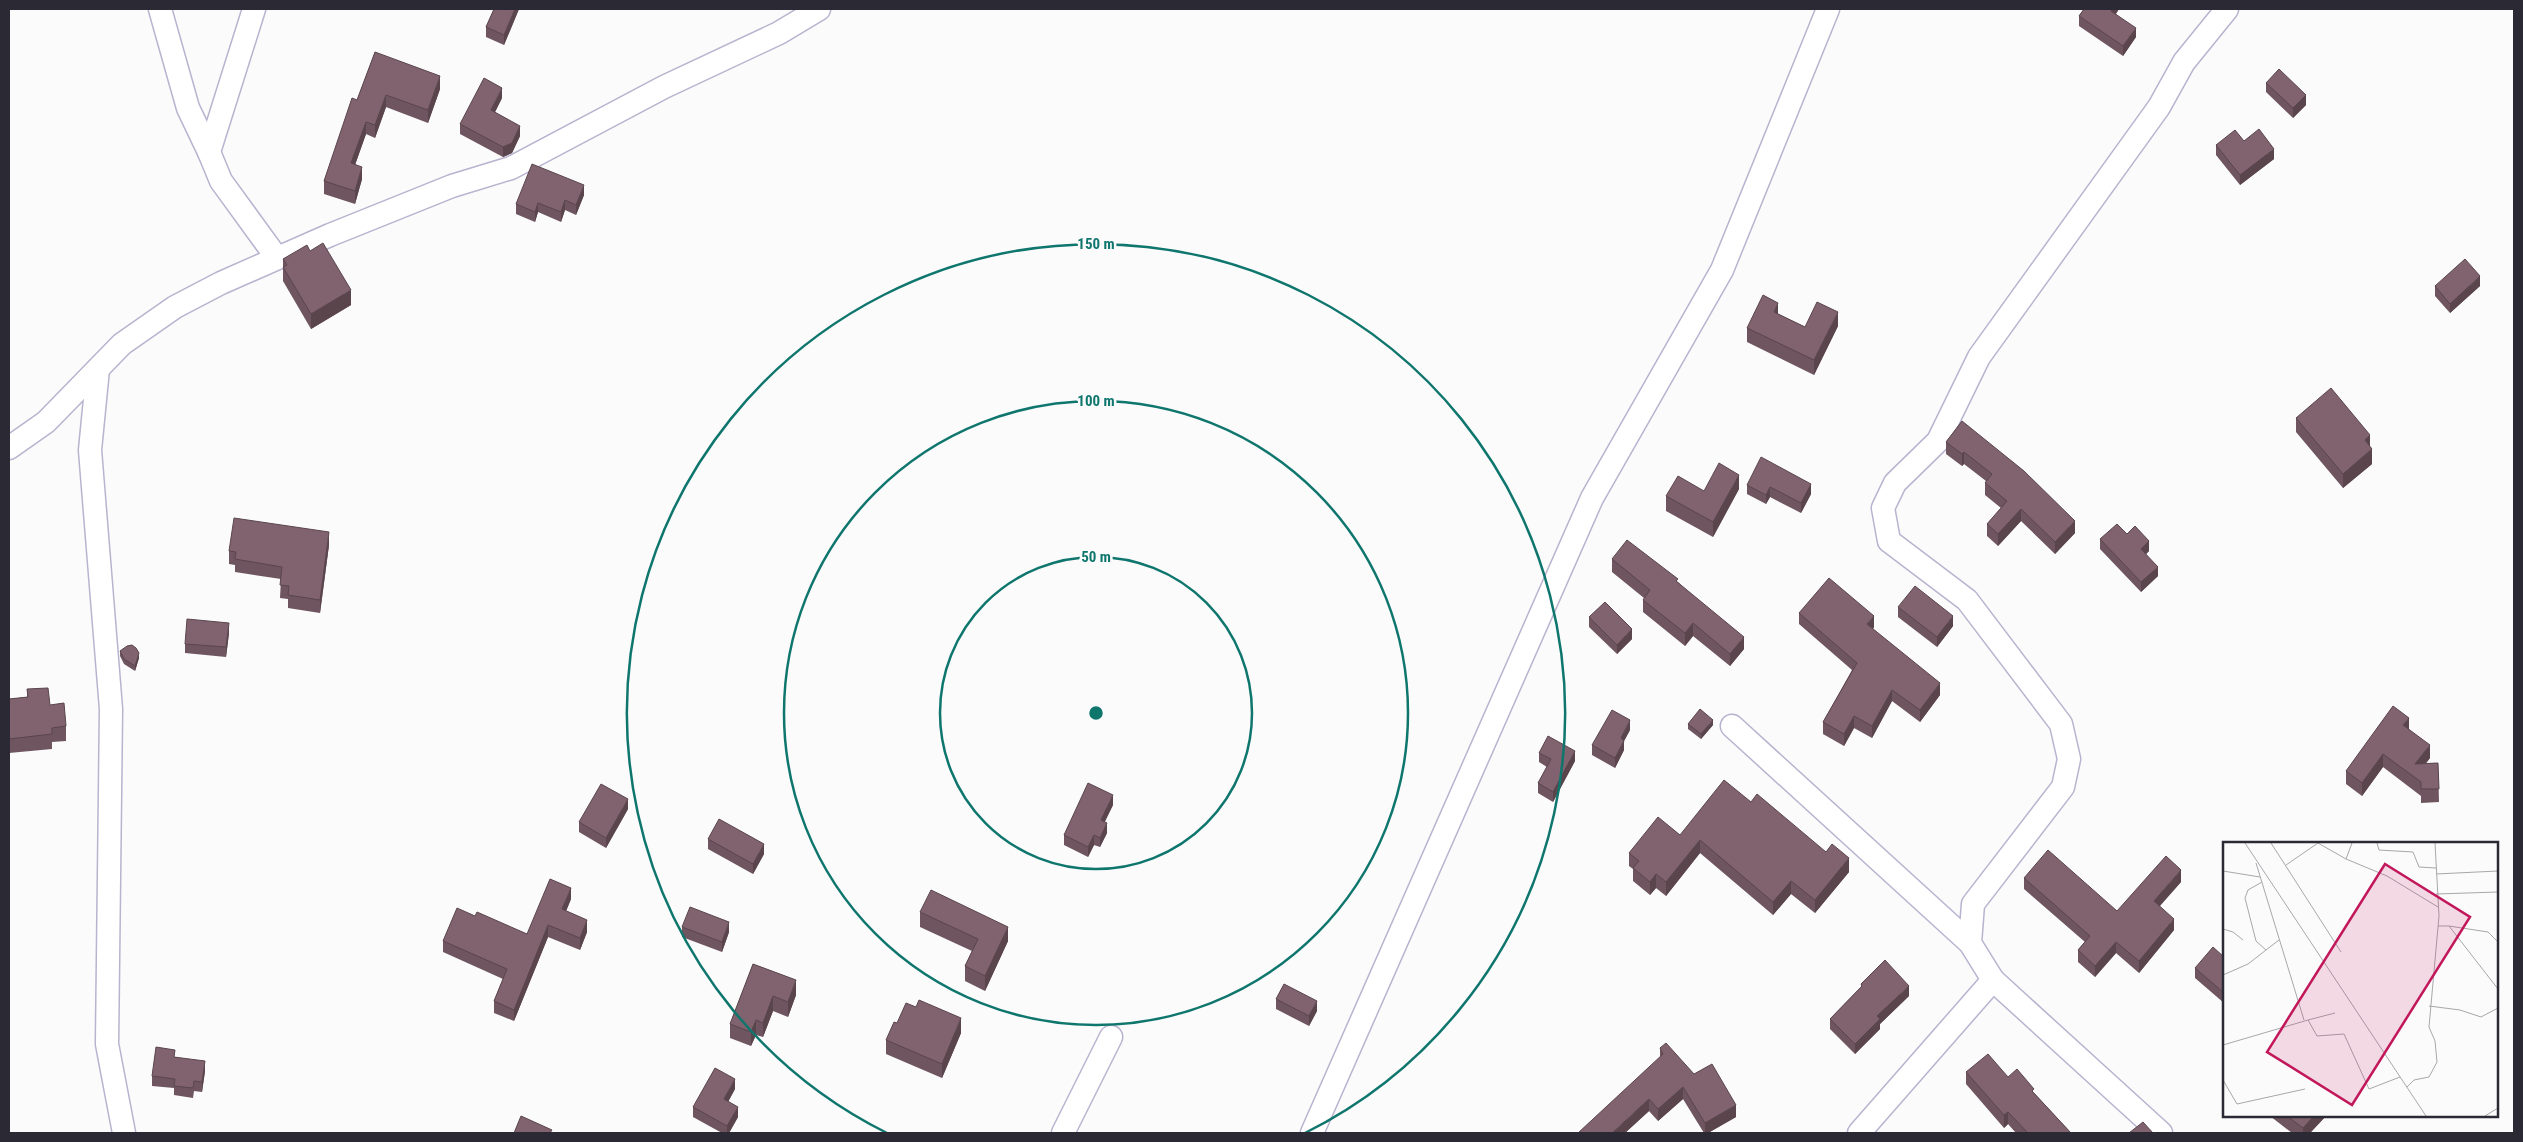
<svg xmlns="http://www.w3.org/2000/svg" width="2523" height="1142" viewBox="0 0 2523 1142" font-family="'Roboto Condensed',sans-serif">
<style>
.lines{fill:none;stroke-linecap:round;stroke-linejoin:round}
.street-casing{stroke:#b9b3cf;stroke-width:25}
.street{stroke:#fff;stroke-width:22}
.wall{fill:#6e555f}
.shaded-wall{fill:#5a454d}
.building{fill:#80636e;stroke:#5a454d}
.ring{fill:none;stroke:#0f766e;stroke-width:2.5}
.inset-road{fill:none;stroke:#a8a7ab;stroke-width:1}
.view{fill:#c2185b;fill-opacity:0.15;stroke:#c2185b;stroke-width:2.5}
.inset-edge{fill:none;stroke:#2b2934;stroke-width:2.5}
.centre{fill:#0f766e;stroke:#fbfbfb;stroke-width:2.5}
.ring-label{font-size:15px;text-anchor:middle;font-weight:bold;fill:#0f766e;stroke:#fbfbfb;stroke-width:5;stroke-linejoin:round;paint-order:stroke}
</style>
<rect width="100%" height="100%" fill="#fbfbfb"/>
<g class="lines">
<!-- street casing -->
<g class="street-casing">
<g id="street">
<polyline points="160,9 188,108 209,152"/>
<polyline points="254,9 209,152 221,181 277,258"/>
<polyline points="98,369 90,450 111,709 107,1044 124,1133"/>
<polyline points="9,448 46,422 122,344 175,307 221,283 330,235 452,186 511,168 664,87 779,33 819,9"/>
<polyline points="1732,726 1970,943"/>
<polyline points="1063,1133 1111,1037"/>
<polyline points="1312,1133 1592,498 1722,270 1828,9"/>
<polyline points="1859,1133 1993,980"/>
<polyline points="2161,1133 1993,980 1970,943 1973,904 2063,787 2069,759 2061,724 1967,600 1889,541 1883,508 1895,483 1938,441 1979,357 2159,107 2184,62 2227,9"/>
</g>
</g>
<!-- street -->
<use href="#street" class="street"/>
</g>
<!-- wall -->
<g class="wall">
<polygon points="494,9 519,9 504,45 486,37 486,27"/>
<polygon points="2084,9 2119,9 2116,14 2136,37 2123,56 2079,26 2079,16"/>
<polygon points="375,52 440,89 428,123 386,107 375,138 366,134 355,165 362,179 355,204 324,194 324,181 357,100"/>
<polygon points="2266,83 2306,105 2293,118 2266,92"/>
<polygon points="502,98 495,112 520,136 512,153 503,157 460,134 460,124"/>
<polygon points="2244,141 2274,159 2240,185 2216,155 2216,145"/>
<polygon points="584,195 576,215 565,210 561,222 538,212 535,222 516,214 516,204"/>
<polygon points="310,251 351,305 311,329 283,281 283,259"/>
<polygon points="2435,286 2480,286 2450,313 2435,296"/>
<polygon points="1778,314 1805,327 1838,326 1814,375 1747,342 1747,328"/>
<polygon points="2296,418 2370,447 2372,464 2343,488 2296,432"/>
<polygon points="1962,421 2075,533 2055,554 2021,521 1998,546 1987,536 1987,524 2001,508 1985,495 1985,483 1986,481 1964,464 1962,466 1946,454 1946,442"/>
<polygon points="1811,484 1811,494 1801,513 1770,497 1766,504 1747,494 1747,485"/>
<polygon points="1739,489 1713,537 1666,511 1666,496 1704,491"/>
<polygon points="2127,534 2149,551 2146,554 2158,576 2141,592 2100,549 2100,539"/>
<polygon points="329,545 320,613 288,608 288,599 280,598 281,579 235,572 235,565 229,564 229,551"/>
<polygon points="1612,559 1678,582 1744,649 1730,666 1693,636 1685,646 1643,612 1643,600 1644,598 1612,572"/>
<polygon points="1898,607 1953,626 1937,647 1898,617"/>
<polygon points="1799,613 1874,627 1873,629 1940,695 1920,722 1892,701 1872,738 1854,728 1844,746 1823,734 1823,722 1852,670 1799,624"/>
<polygon points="1589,617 1632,639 1617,654 1589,627"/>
<polygon points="229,633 226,657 185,653 185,644"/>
<polygon points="120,651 139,658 135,671 124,664 120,656"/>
<polygon points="27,689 50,705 66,726 66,741 52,742 52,749 9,753 9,699 27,697"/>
<polygon points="1688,724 1713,725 1701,739 1688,729"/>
<polygon points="2409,729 2430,758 2425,764 2438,763 2439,802 2421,803 2421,796 2383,767 2362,796 2346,784 2346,771"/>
<polygon points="1630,730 1624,741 1624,750 1615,768 1592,755 1592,745"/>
<polygon points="1539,753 1575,761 1553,802 1538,793 1538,783 1547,767 1539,762"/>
<polygon points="1751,802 1849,872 1815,913 1791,894 1773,915 1700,853 1666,896 1656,888 1650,895 1633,881 1633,869 1629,866 1629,853 1680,835"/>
<polygon points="1113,805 1104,822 1107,833 1100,847 1094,845 1088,857 1064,845 1064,835"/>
<polygon points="628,809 606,848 579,832 579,822"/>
<polygon points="708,839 764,854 753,874 708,849"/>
<polygon points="2024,878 2117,911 2181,882 2160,906 2174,930 2139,973 2116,953 2095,977 2078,962 2078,950 2085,942 2024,889"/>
<polygon points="571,899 566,911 587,932 580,950 548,937 514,1021 494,1013 494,1001 503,979 443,952 443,941 475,916 527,934"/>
<polygon points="920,912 1008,941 985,991 965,981 965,966 972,951 920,927"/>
<polygon points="682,927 729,932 722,952 682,937"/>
<polygon points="2224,957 2224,1003 2195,978 2195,968"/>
<polygon points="753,964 796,995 788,1017 773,1011 763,1037 756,1035 751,1046 730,1038 730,1024"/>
<polygon points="1861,984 1909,996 1880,1024 1880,1029 1855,1054 1830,1029 1830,1019 1861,987"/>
<polygon points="1276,999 1317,1011 1309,1026 1276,1009"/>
<polygon points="897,1023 961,1033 942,1078 886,1054 886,1040"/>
<polygon points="1660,1048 1694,1074 1736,1117 1708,1133 1704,1133 1683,1099 1658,1121 1649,1111 1625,1133 1660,1057"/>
<polygon points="175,1057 205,1071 202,1092 194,1091 193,1098 174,1095 174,1088 152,1086 152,1076"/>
<polygon points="1966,1072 2008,1077 2034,1093 2071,1133 2016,1133 2008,1124 2004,1128 1966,1084"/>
<polygon points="735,1089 728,1102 738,1117 729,1133 722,1133 693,1117 693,1107"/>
<polygon points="2270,1116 2326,1116 2310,1133 2292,1133"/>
</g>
<!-- shaded-wall -->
<g class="shaded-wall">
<polygon points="515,9 519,9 504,45 504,35"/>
<polygon points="2112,9 2119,9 2111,20 2111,11"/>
<polygon points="2136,28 2136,37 2123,56 2123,46"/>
<polygon points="440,76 440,89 428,123 428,110"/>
<polygon points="502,88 502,98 491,120 491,110"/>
<polygon points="386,95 386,107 375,138 375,125"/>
<polygon points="2306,95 2306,105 2293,118 2293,108"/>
<polygon points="366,122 366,134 351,176 351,163"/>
<polygon points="520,126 520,136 512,153 503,157 503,147"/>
<polygon points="2274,149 2274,159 2240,185 2240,175"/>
<polygon points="362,167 362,179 355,204 355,191"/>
<polygon points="584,185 584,195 576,215 576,205"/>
<polygon points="565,200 565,210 561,222 561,212"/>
<polygon points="538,203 538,212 535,222 535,212"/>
<polygon points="2480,276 2480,286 2450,313 2450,304"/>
<polygon points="351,290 351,305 311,329 311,314"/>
<polygon points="1778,303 1778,317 1774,312"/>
<polygon points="1838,312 1838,326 1814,375 1814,360"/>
<polygon points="2370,435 2370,450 2365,440"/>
<polygon points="2372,449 2372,464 2343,488 2343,474"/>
<polygon points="1964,452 1964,464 1962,466 1962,454"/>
<polygon points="1739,475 1739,489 1713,537 1713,522"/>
<polygon points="1811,484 1811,494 1801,513 1801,503"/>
<polygon points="1770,487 1770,497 1766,504 1766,495"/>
<polygon points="2021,509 2021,521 1998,546 1998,534"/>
<polygon points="2075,521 2075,533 2055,554 2055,542"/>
<polygon points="329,532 329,545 320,613 320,600"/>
<polygon points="2149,541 2149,551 2141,559 2141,549"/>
<polygon points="2158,567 2158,576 2141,592 2141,582"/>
<polygon points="1874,616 1874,627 1867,636 1867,624"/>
<polygon points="1953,616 1953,626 1937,647 1937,637"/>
<polygon points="229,623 229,633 226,657 226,647"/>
<polygon points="1693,623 1693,636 1685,646 1685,633"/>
<polygon points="1632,629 1632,639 1617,654 1617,645"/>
<polygon points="1744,637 1744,649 1730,666 1730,654"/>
<polygon points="139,653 139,658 135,671 135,666"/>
<polygon points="1940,683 1940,695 1920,722 1920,710"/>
<polygon points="1892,690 1892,701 1872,738 1872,726"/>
<polygon points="1854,716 1854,728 1844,746 1844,734"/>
<polygon points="2409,718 2409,731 2403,725"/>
<polygon points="1630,720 1630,730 1624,741 1624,750 1615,768 1615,758 1621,738"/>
<polygon points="1713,720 1713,725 1701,739 1701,734"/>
<polygon points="2430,745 2430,758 2415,778 2415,764"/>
<polygon points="1575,751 1575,761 1553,802 1553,792"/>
<polygon points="2383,754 2383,767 2362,796 2362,783"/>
<polygon points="1113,795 1113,805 1101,830 1101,820"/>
<polygon points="628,799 628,809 606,848 606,838"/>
<polygon points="1107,823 1107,833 1100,847 1100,838"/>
<polygon points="1094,835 1094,845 1088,857 1088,847"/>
<polygon points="1700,840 1700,853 1666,896 1666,882"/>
<polygon points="764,844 764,854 753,874 753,864"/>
<polygon points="1849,858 1849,872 1815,913 1815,900"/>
<polygon points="2181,870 2181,882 2154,912 2154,901"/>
<polygon points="1656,874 1656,888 1650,895 1650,882"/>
<polygon points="1791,881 1791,894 1773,915 1773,902"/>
<polygon points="571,888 571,899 562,921 562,909"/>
<polygon points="2174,919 2174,930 2139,973 2139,961"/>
<polygon points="587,920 587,932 580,950 580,938"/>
<polygon points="729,922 729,932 722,952 722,942"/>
<polygon points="548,925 548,937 514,1021 514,1010"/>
<polygon points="1008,927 1008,941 985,991 985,976"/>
<polygon points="2116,942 2116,953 2095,977 2095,966"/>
<polygon points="796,980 796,995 788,1017 788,1002"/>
<polygon points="1909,986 1909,996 1880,1024 1880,1029 1855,1054 1855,1044 1877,1016"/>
<polygon points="773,996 773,1011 763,1037 763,1023"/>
<polygon points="1317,1001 1317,1011 1309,1026 1309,1016"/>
<polygon points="961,1018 961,1033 942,1078 942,1064"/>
<polygon points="756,1020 756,1035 751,1046 751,1032"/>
<polygon points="205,1061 205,1071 202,1092 202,1082"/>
<polygon points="735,1079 735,1089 724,1109 724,1099"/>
<polygon points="1683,1087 1683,1099 1658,1121 1658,1109"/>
<polygon points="1649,1099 1649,1111 1625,1133 1612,1133"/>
<polygon points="1736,1105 1736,1117 1708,1133 1705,1133 1705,1123"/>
<polygon points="738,1107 738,1117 729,1133 727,1133 727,1126"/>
<polygon points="2008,1112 2008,1124 2004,1128 2004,1115"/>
<polygon points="2314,1116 2326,1116 2310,1133 2303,1133 2303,1128"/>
</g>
<!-- building -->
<g class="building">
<polygon points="494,9 515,9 504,35 486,27"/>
<polygon points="2084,9 2112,9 2111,11 2136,28 2123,46 2079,16"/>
<polygon points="375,52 440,76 428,110 386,95 375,125 366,122 351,163 362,167 355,191 324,181 352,98 357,100"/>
<polygon points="2279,69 2306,95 2293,108 2266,83"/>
<polygon points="484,78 502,88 491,110 520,126 512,143 503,147 460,124"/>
<polygon points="2259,129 2274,149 2240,175 2216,145 2235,130 2244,141"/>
<polygon points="532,164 584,185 576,205 565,200 561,212 538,203 535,212 516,204"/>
<polygon points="323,243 351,290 311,314 283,267 287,265 283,259 307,245 310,251"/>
<polygon points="2465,259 2480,276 2450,304 2435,286"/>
<polygon points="1763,295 1778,303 1774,312 1805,327 1817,302 1838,312 1814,360 1747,328"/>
<polygon points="2331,388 2370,435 2365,440 2372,449 2343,474 2296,418"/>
<polygon points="1962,421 2024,471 2075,521 2055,542 2021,509 1998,534 1987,524 2007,501 1985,483 1992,474 1964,452 1962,454 1946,442"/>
<polygon points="1761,457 1811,484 1801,503 1770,487 1766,495 1747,485"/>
<polygon points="1719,463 1739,475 1713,522 1666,496 1678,476 1704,491"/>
<polygon points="234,518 329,532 320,600 288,595 289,586 280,585 282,567 235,559 236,552 229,551"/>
<polygon points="2117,524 2127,534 2135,526 2149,541 2141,549 2158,567 2141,582 2100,539"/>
<polygon points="1627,540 1678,579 1676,581 1744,637 1730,654 1693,623 1685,633 1643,600 1650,590 1612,559"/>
<polygon points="1829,578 1874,616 1867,624 1940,683 1920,710 1892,690 1872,726 1854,716 1844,734 1823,722 1857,663 1799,613"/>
<polygon points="1915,586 1953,616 1937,637 1898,607"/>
<polygon points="1605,602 1632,629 1617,645 1589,617"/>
<polygon points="187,619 229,623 226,647 185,644"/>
<polygon points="132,645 136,648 139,653 135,666 124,659 120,651 127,646"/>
<polygon points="48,688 50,705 64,703 66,726 52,728 52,734 9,739 9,699 28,697 27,689"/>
<polygon points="2393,706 2409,718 2403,725 2430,745 2415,764 2438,763 2439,789 2421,789 2421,782 2383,754 2362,783 2346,771"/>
<polygon points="1700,709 1713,720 1701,734 1688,724"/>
<polygon points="1612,710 1630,720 1621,738 1624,741 1615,758 1592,745"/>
<polygon points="1548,736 1575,751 1553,792 1538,783 1551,759 1539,753"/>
<polygon points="1724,780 1751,802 1757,794 1826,852 1832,844 1849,858 1815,900 1791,881 1773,902 1700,840 1666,882 1656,874 1650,882 1633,868 1639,861 1629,853 1658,817 1680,835"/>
<polygon points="1088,783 1113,795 1101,820 1107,823 1100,838 1094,835 1088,847 1064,835"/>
<polygon points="601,784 628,799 606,838 579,822"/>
<polygon points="719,819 764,844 753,864 708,839"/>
<polygon points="2048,850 2117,911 2166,856 2181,870 2154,901 2174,919 2139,961 2116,942 2095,966 2078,950 2090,936 2024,878"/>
<polygon points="550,879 571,888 562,909 587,920 580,938 548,925 514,1010 494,1001 507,969 443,941 457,908 475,916 477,912 527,934"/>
<polygon points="931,890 1008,927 985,976 965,966 978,939 920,912"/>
<polygon points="690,907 729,922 722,942 682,927"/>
<polygon points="2213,947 2224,957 2224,960 2223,961 2224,962 2224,993 2195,968"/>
<polygon points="1885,960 1909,986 1877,1016 1880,1019 1855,1044 1830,1019 1862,986 1861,984"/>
<polygon points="753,964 796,980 788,1002 773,996 763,1023 756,1020 751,1032 730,1024"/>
<polygon points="1284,984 1317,1001 1309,1016 1276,999"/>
<polygon points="919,1000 961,1018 942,1064 886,1040 894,1022 897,1023 906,1003 916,1007"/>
<polygon points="1666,1043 1694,1074 1712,1064 1736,1105 1705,1123 1683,1087 1658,1109 1649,1099 1612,1133 1578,1133 1663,1054 1660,1048"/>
<polygon points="156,1047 175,1050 174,1057 205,1061 202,1082 194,1081 193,1088 174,1086 175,1079 152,1076"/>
<polygon points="1988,1054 2008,1077 2017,1069 2034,1089 2032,1091 2071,1133 2028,1133 2008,1112 2004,1115 1966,1072"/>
<polygon points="715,1068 735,1079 724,1099 738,1107 727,1126 693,1107"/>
<polygon points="521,1116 552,1130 550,1133 514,1133"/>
<polygon points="2287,1116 2314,1116 2303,1128"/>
<polygon points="2143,1122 2153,1133 2129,1133"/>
</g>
<!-- distance rings -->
<g class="ring">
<circle cx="1096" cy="713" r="156"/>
<circle cx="1096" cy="713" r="312"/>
<path d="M887 1133A469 469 0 1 1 1305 1133"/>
</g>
<!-- overview -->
<g transform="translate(2223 842)">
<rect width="275" height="275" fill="#fbfbfb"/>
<path class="inset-road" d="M22,1L203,274M48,1L118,110M95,1L123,17L164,34L215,65M154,1L156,8L190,10L196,25L213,26M123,17L129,1M33,21L81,178M63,23L95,1M0,29L37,35M213,32L275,29M39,40L25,48L22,56L33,99L43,108M213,52L275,50M215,84H226L275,147M226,84L265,90L275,100M0,87L10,90L20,98M0,133L25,122L56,98M206,164L237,168L258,175L275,166M85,178L112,171M0,203L85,178L94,194L121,192L146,247L177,235M0,238L14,262L82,247M184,245L191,238L206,235L214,220L212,199L206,185L216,74L212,1M262,274L275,266"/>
<path class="view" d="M162,22L247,75L129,263L44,210Z"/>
<rect width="275" height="275" class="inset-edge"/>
</g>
<circle cx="1096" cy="713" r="8" class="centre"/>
<g class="ring-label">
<text x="1096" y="249">150 m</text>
<text x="1096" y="406">100 m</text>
<text x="1096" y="562">50 m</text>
</g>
<!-- border -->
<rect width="2523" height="1142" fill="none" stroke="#2b2934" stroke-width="20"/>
</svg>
